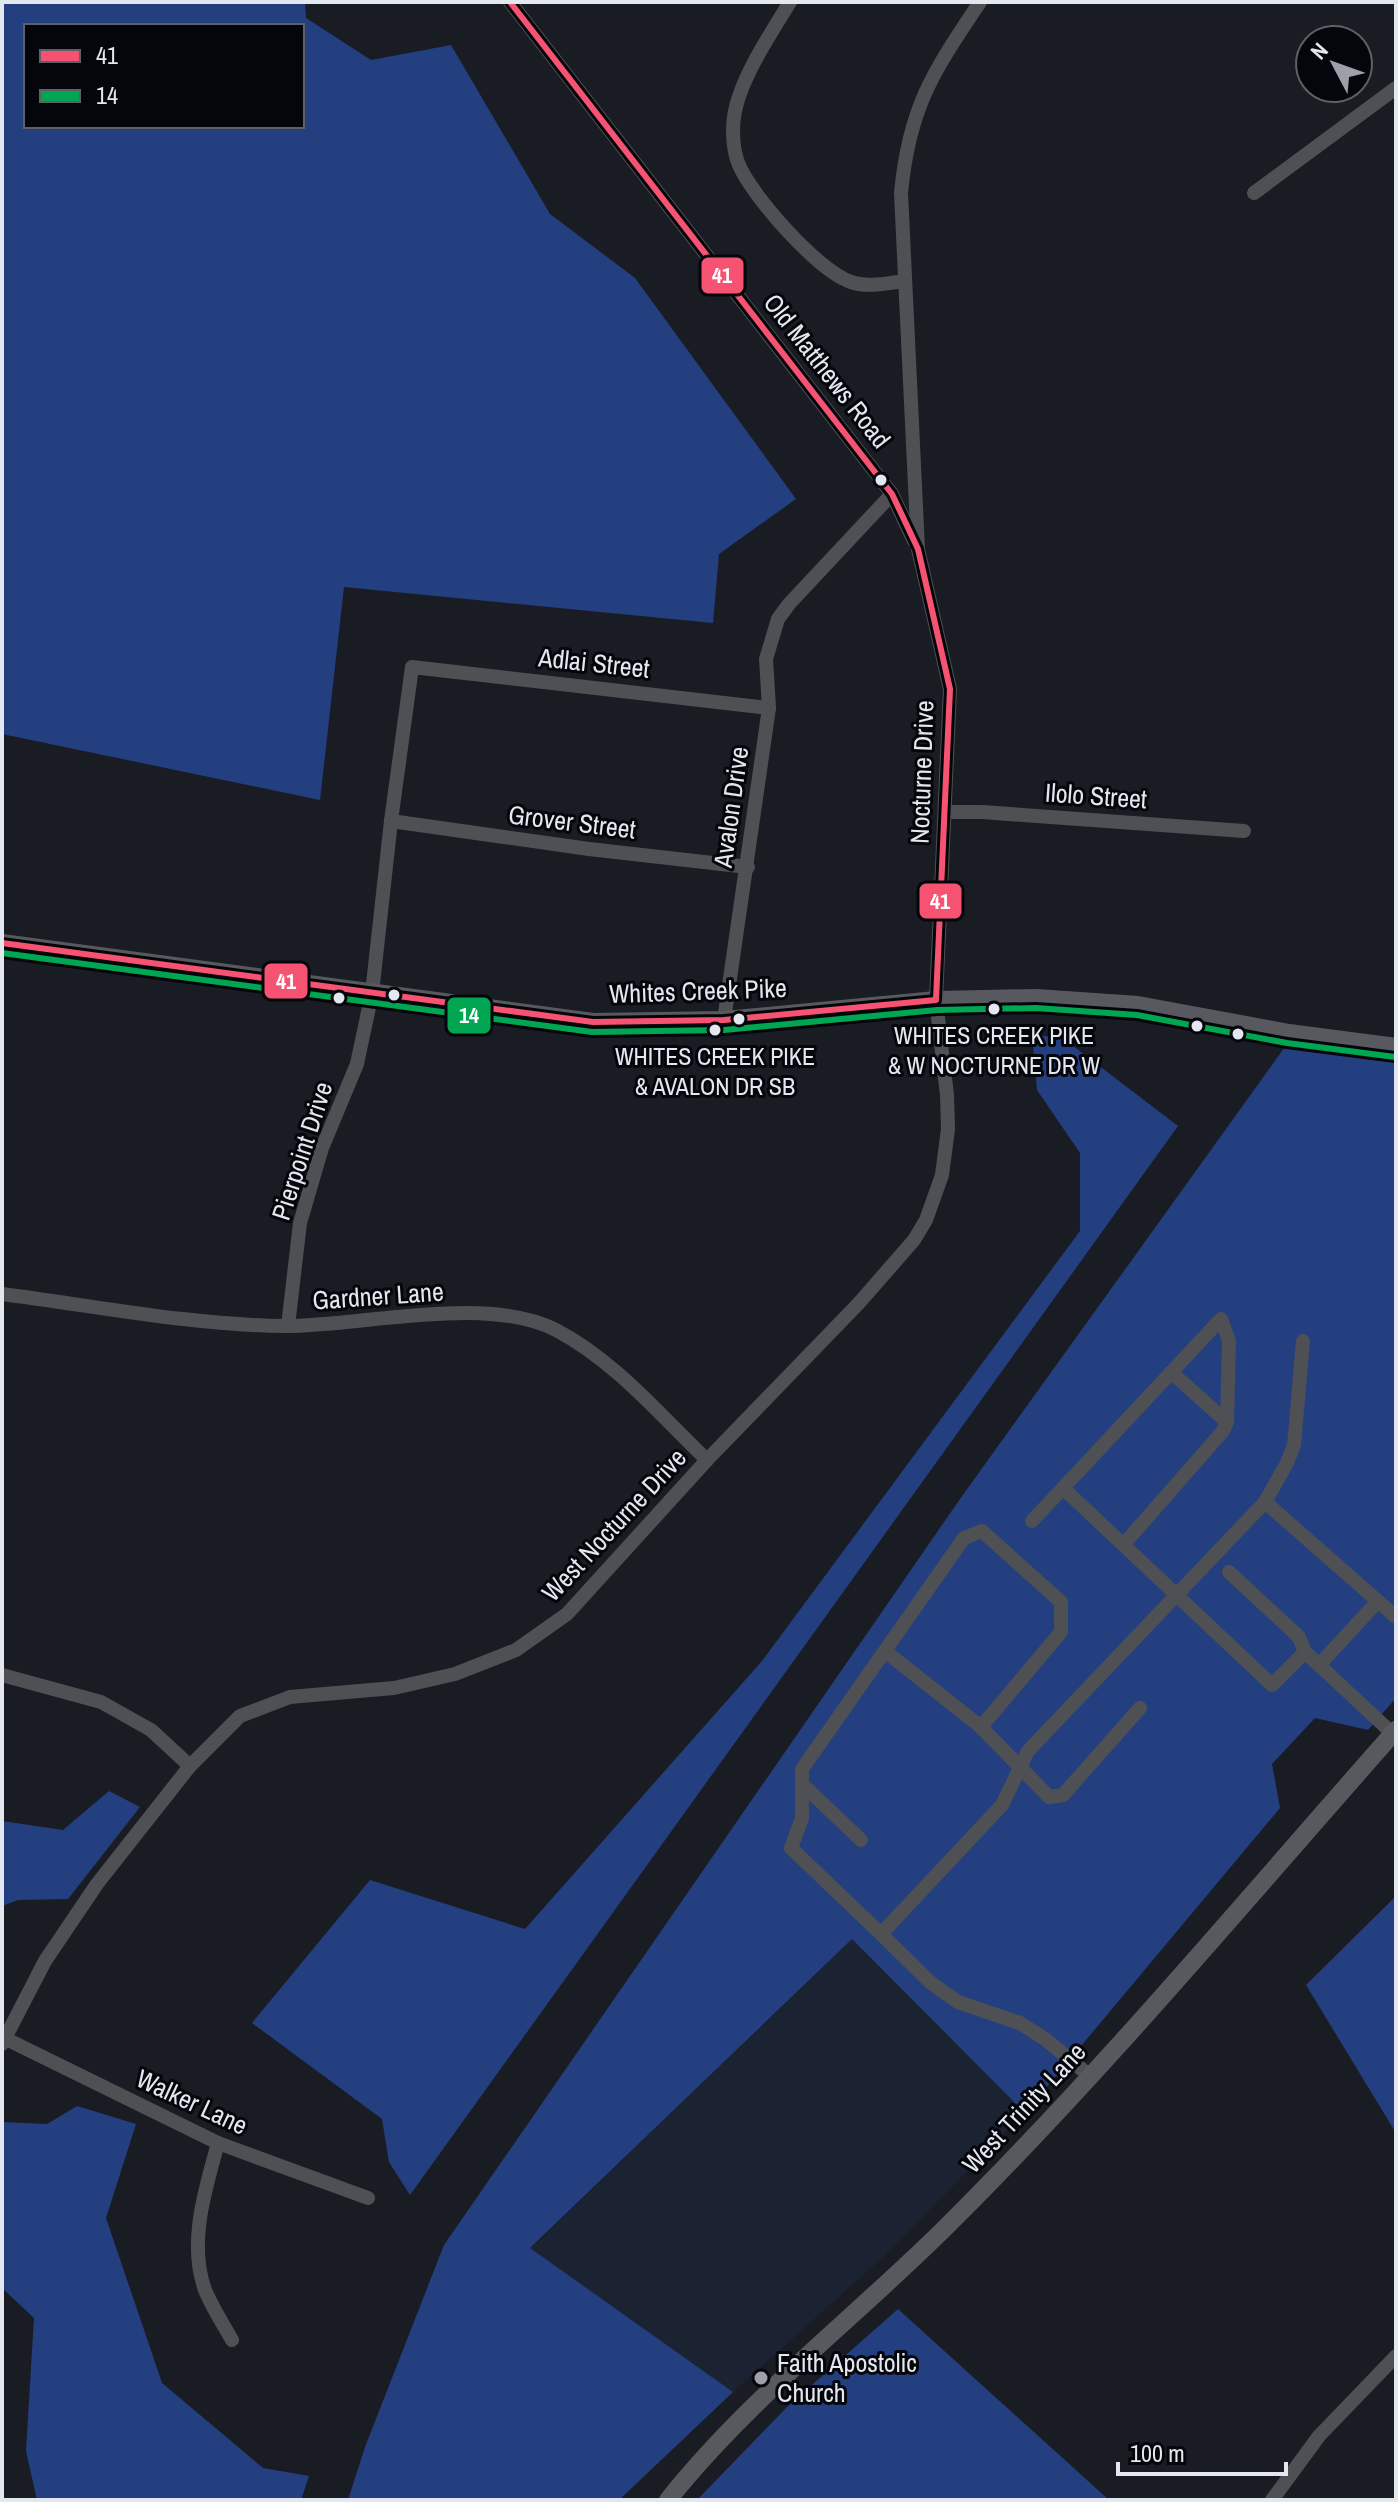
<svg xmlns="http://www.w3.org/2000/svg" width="1398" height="2502" viewBox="0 0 1398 2502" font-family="'Archivo Narrow',sans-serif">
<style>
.built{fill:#1b2232}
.forest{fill:#243f80;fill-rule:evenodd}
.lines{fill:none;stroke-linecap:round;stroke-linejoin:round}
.minor{stroke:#4e5053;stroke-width:14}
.major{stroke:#58595e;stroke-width:18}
.bus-1-casing{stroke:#05060b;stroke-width:12}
.bus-2-casing{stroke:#05060b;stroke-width:12}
.bus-1{stroke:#f65372;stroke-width:6}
.bus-2{stroke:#00a651;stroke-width:6}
.bus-dot{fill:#e3e7ef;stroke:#05060b;stroke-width:3}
.poi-dot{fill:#9da0a8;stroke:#05060b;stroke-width:3}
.labels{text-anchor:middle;stroke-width:6;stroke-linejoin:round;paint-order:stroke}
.bus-label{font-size:24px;fill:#e3e7ef;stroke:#05060b}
.street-label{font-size:26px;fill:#e3e7ef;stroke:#05060b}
.poi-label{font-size:26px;fill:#e3e7ef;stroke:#05060b;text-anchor:start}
.line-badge{stroke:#05060b;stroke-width:3}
.badge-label{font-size:22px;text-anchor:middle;font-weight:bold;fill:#fff}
</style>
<rect width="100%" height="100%" fill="#1a1c23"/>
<!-- built -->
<polygon class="built" points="852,1939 1025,2113 881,2259 733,2392 530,2249"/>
<!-- forest -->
<g class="forest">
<path d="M2,2H305L306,18L371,60L451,45L550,214L635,278L796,499L719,554L713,623L344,587L320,800L2,734ZM302,26V126H26V26Z"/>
<polygon points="1032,1034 1064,1039 1178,1126 410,2195 389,2162 382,2119 252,2023 370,1880 525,1929 762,1661 1080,1231 1080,1153 1037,1090"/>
<polygon points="1285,1047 1396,1062 1396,1698 1368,1730 1315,1718 1272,1764 1280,1808 1025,2113 852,1939 530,2248 733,2392 619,2500 348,2500 365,2447 444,2245 960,1499"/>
<polygon points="109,1791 140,1807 68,1899 18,1900 2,1906 2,1821 63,1830"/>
<polygon points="1396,1896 1396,2133 1306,1985"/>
<polygon points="77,2106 136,2124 106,2218 162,2383 263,2468 309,2476 301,2500 37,2500 26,2451 34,2318 2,2288 2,2122 47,2124"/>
<polygon points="898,2309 1109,2500 697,2500 787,2407"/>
</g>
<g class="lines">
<!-- minor -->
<g class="minor">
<polyline points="510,2 892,494 914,541"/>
<path d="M790,2C771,33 739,80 734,117C732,132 733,151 739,165C752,196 818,271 851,282C868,288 888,283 905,281"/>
<polyline points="1254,193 1396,88"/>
<polyline points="945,812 982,812 1244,831"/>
<polyline points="391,821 589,849 748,867"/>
<polyline points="724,1020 769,708 766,659 778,619 789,604 892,494"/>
<path d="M2,1294C96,1306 191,1325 285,1326C363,1326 486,1294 556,1330C615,1361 660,1415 707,1460"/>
<polyline points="288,1326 300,1223 322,1148 357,1064 372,993 391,821 412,667 769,708"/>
<polyline points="1171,1372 1227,1422"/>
<polyline points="1063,1488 1221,1319 1229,1341 1227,1422 1223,1431 1124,1544"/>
<polyline points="1265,1502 1287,1463 1294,1445 1303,1341"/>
<polyline points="1032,1521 1063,1488 1272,1685 1305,1652 1299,1637 1229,1572"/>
<polyline points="885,1651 981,1727"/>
<polyline points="1305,1652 1319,1665 1378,1601"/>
<polyline points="1319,1665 1393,1734"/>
<polyline points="2,1675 101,1702 151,1730 190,1766"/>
<polyline points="802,1784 861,1840"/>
<polyline points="881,1934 791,1848 802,1818 802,1769 964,1538 982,1531 1061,1602 1061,1632 981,1727 1049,1797 1063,1795 1140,1708"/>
<polyline points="2,2037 218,2143 368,2198"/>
<path d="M2,2044L45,1961L97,1884L190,1766L240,1716L290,1697L394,1688L455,1674L516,1650L567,1614L707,1460L859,1303L914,1240L926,1220L942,1175L948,1129L947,1095L936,1000L950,689L918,549L901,193C909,107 933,72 980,2"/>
<polyline points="1090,2076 1045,2039 1020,2023 958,2002 931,1983 881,1934 1002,1805 1028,1751 1265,1502 1396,1617"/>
<path d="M218,2143C205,2190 188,2243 205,2290C212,2307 223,2324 232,2340"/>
<polyline points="1272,2500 1319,2436 1396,2356"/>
</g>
<!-- major -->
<g class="major">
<polyline points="2,943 593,1022 724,1020 936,1000 1036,998 1138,1005 1289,1033 1396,1047"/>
<path d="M668,2500C750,2397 856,2317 949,2224C1106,2068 1249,1896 1396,1730"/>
</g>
<!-- bus-1 casing -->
<g class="bus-1-casing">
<polyline id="bus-1" points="2,943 593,1022 724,1020 936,1000 950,689 918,549 892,494 510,2"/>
</g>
<!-- bus-2 casing -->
<g class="bus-2-casing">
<polyline id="bus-2" points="2,953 592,1032 724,1030 937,1010 1036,1008 1137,1015 1287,1043 1395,1057"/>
</g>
<!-- bus-1 -->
<use href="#bus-1" class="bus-1"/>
<!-- bus-2 -->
<use href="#bus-2" class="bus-2"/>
</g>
<!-- markers -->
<g class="bus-dot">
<circle cx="881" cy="480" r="7"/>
<circle cx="394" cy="995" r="7"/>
<circle cx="339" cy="998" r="7"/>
<circle cx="994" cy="1009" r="7"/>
<circle cx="739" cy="1019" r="7"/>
<circle cx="1197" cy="1026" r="7"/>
<circle cx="715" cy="1030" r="7"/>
<circle cx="1238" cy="1034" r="7"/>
</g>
<circle class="poi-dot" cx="761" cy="2378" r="8"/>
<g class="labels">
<!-- bus labels -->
<g class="bus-label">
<text x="994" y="1044">WHITES CREEK PIKE<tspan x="994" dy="30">&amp; W NOCTURNE DR W</tspan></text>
<text x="715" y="1065">WHITES CREEK PIKE<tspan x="715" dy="30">&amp; AVALON DR SB</tspan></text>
</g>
<!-- street labels -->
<g class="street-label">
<text transform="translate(827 371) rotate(52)" y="9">Old Matthews Road</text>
<text transform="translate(594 663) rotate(6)" y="9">Adlai Street</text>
<text transform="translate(922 772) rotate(-88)" y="9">Nocturne Drive</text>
<text transform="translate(1096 796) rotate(4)" y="9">Ilolo Street</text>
<text transform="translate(731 807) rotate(-82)" y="9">Avalon Drive</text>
<text transform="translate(572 822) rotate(7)" y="9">Grover Street</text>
<text transform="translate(698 991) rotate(-2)" y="9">Whites Creek Pike</text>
<text transform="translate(302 1151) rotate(-72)" y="9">Pierpoint Drive</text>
<text transform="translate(378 1296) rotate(-4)" y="9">Gardner Lane</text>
<text transform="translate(614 1525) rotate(-47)" y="9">West Nocturne Drive</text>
<text transform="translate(192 2102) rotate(25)" y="9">Walker Lane</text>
<text transform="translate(1024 2108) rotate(-47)" y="9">West Trinity Lane</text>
</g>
<!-- poi labels -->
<g class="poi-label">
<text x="777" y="2372">Faith Apostolic<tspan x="777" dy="30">Church</tspan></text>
</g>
</g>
<g class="line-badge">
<rect x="700" y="256" width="45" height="39" rx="8" fill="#f65372"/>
<rect x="918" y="882" width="45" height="38" rx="8" fill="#f65372"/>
<rect x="263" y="962" width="46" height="38" rx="8" fill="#f65372"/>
<rect x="446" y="996" width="46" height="39" rx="8" fill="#00a651"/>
</g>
<g class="badge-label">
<text x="722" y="283">41</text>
<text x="940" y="909">41</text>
<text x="286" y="989">41</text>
<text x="469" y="1023">14</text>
</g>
<!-- border -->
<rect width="1398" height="2502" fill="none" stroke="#e3e7ef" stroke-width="8"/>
<!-- legend -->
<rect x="24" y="24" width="280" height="104" fill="#05060b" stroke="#5e6066" stroke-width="2"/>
<rect x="40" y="50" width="40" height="12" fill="#f65372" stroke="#5e6066" stroke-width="2"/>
<text x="96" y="64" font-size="24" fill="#e3e7ef">41</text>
<rect x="40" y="90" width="40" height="12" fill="#00a651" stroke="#5e6066" stroke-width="2"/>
<text x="96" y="104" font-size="24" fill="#e3e7ef">14</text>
<!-- north arrow -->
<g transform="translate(1334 64) rotate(311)"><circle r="38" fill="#05060b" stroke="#5e6066" stroke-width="2"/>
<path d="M0-6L14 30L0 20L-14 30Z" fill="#9da0a8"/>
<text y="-12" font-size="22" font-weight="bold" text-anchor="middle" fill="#e3e7ef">N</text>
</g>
<!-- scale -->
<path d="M1118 2462v12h168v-12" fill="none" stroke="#e3e7ef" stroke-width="4"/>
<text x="1130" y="2462" font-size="24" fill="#e3e7ef" stroke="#05060b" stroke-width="6" paint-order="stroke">100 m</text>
</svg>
